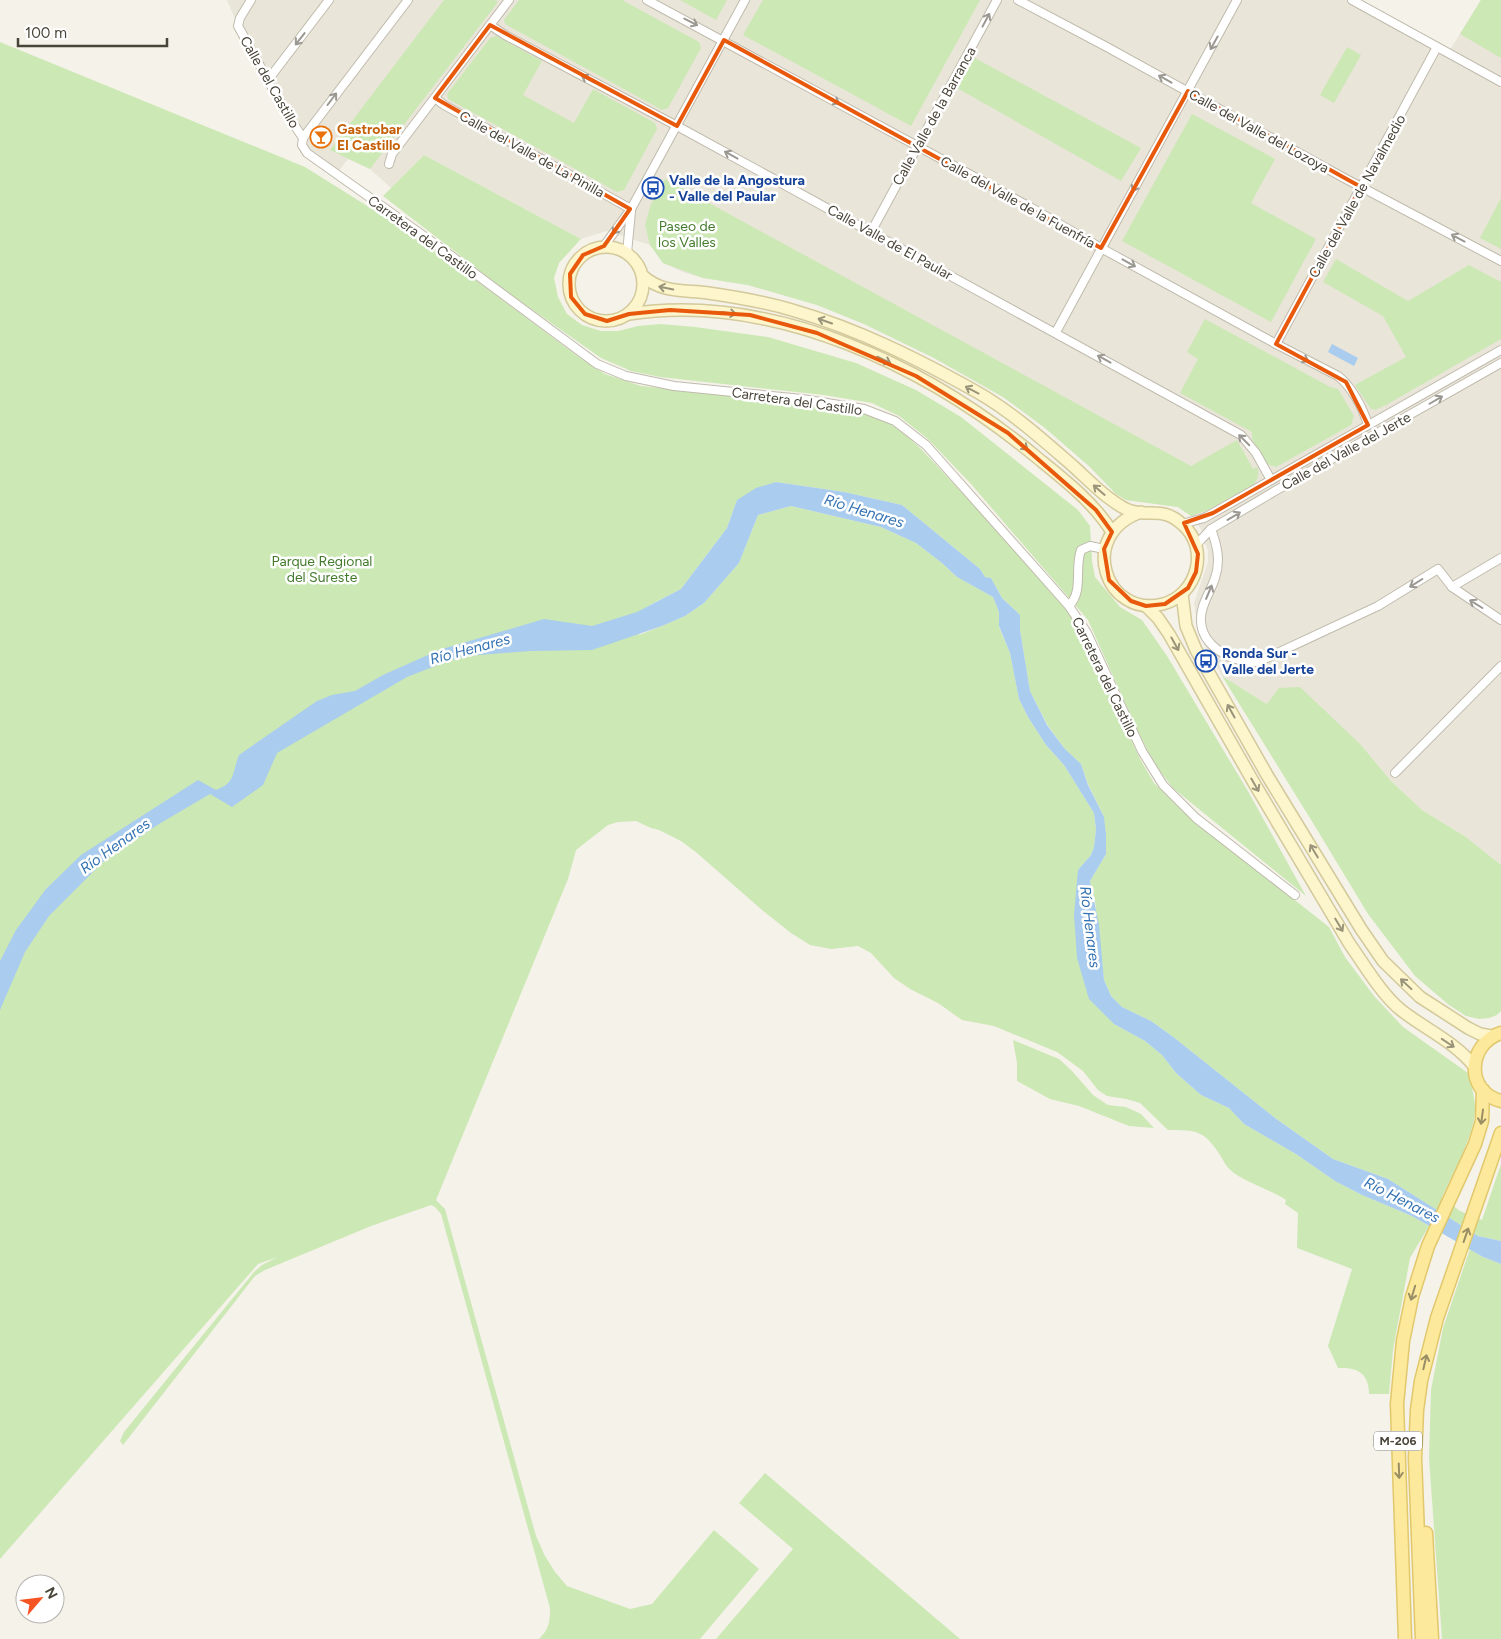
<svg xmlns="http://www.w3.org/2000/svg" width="1501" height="1639" viewBox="0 0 1501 1639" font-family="Figtree,sans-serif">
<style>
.residential{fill:#e9e5d9}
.green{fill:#cce8b5}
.water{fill:#a9ccef}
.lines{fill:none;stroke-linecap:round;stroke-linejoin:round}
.minor-casing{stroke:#c0bbad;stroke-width:10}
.secondary-casing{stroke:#d3c99b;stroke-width:14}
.primary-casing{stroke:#e1c86c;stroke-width:15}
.minor{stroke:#fff;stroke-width:8}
.secondary{stroke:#fdf6cc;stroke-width:11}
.primary{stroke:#fce99c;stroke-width:12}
.oneway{stroke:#9b9892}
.oneway2{stroke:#9a947b}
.oneway3{stroke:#9a8e65}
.marked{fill:none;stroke:#e8590c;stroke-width:4;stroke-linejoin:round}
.labels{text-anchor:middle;stroke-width:5;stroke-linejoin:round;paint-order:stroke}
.shield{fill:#fff;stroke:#807c74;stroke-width:1}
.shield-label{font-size:12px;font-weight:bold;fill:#494438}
.street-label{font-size:14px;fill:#494438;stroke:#fff}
.food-label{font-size:14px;font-weight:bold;fill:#c56008;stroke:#fff;text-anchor:start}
.transit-label{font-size:14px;font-weight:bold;fill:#164399;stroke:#fff;text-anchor:start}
.park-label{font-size:14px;fill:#437a2c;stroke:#fff}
.water-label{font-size:15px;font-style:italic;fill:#3372b3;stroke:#fff}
</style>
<rect width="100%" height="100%" fill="#f5f2ea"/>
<!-- residential -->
<polygon class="residential" points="227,0 1352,0 1448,53 1481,0 1501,0 1501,865 1466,837 1422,810 1391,781 1361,745 1267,704 1222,676 1199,635 1194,603 1208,562 1208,551 1201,529 1191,516 1178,507 1126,500 1116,494 1090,467 1045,428 1003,397 934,358 864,324 817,305 748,285 703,278 683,272 663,263 650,245 607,231 581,239 424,155 391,188 370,169 348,159 336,175 307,153 303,138 238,26"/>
<!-- green -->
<g class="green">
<polygon points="444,0 495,0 498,2 370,169 330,150"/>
<polygon points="519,0 622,0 699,42 701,48 668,108 662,110 505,24 504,20"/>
<polygon points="680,0 727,0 716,20"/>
<polygon points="763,0 980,0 911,126 743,35"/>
<polygon points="1481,0 1501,0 1501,58 1460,34"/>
<polygon points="496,36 542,61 523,95 574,123 593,89 655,123 657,129 624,190 617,192 448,99 447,94 490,38"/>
<path d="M0,42L305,167L423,241L580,358L605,374L641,386L806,403L843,409L864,413L882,420L895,427L907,436L922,450L983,515L1064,607L1081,631L1140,759L1154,783L1183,812L1329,927L1345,957L1374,996L1403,1027L1468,1073C1471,1085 1476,1099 1475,1112C1473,1137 1453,1173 1442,1197L1460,1211L1482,1220L1501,1164V1241L1478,1236L1388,1179L1333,1159L1275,1118L1172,1036L1151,1021L1122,1007L1111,996L1104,980L1095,901L1090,881L1106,854L1104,817L1088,784L1081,764L1064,748L1047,724L1030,691L1020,630V615L1002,598L991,578L985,577L980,569L902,505L844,492L776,482L737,500L727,528L681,589L650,605L639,635L662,626L685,616L704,603L739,563L758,515L791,506L881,527L916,543L942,563L957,577L993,597L999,612V627L1010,653L1019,699L1028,717L1046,745L1064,765L1094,813L1096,829L1094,847L1091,855L1078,870L1114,1024L1145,1041L1162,1055L1176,1073L1201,1095L1229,1108L1244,1124L1296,1154L1335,1181L1362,1195L1412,1216L1429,1226L1410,1258L1393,1350L1389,1394H1369C1369,1373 1357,1367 1338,1368L1328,1346L1352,1269L1297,1248L1298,1213L1285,1204L1286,1200C1269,1189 1250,1184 1234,1173C1227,1168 1224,1162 1220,1155C1204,1130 1196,1130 1168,1130L1140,1103L1126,1099L1107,1096L1098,1090L1083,1071L1057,1052L994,1026L962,1020L938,1003L910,989L894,978L871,953L858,946L831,949L810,945L791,933L762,910L697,853L681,841L659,830L651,828L636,821L618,822L608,825L576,850L568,879L436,1200L445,1209L536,1536L545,1556L555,1572L567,1586L630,1609L652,1604L714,1530L759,1569L700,1639H539C549,1629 550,1622 550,1608L441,1214L435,1207L431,1205L371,1226L265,1270L255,1276L123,1445L120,1441L124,1432L254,1272L262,1265L278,1257L258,1264L0,1559Z"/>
<polygon points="1347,47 1361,55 1334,103 1320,95"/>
<polygon points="973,57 1141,148 1121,181 957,88"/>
<polygon points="1192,114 1275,159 1251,203 1316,239 1271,322 1122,241"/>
<polygon points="424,155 581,239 559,263 554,278 558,297 567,314 582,325 601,331 618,331 638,326 660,324 695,327 768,337 856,363 916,390 961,417 1078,510 1090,526 1092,561 1095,577 1120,607 1142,620 1167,656 1249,793 1306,896 1173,788 1156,766 1138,732 1088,620 971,484 928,439 899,416 872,403 824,395 660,377 631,371 601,358 510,294 383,196"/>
<path d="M665,179L1191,466L1237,440L1253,469L1257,467C1260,475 1258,479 1253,485L1208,510L1191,516L1178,507L1126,500L1116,494L1090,467L1045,428L1003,397L934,358L864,324L817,305L748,285L703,278L663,263L650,245L645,225L651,204Z"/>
<polygon points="1501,198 1501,249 1480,238"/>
<polygon points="1336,259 1408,301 1469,265 1501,282 1501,339 1386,405 1375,410 1371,409 1355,385 1406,357 1383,316 1323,282"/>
<polygon points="1205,319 1330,387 1338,389 1354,416 1351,425 1276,467 1267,464 1252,439 1252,432 1180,393 1198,359 1187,352"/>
<polygon points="1222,676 1267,704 1279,688 1300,687 1361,745 1391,781 1422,810 1466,837 1501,865 1501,1011 1497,1015 1489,1018 1479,1019 1466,1016 1449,1005 1415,976 1368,914 1313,823"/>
<polygon points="1013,1040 1059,1059 1072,1071 1093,1095 1108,1105 1126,1107 1141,1114 1154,1128 1129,1126 1079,1106 1050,1099 1017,1081 1017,1063"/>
<polygon points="1470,1249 1483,1257 1501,1264 1501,1639 1442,1639 1429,1458 1431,1390 1443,1328"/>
<polygon points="765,1473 960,1639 716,1639 793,1549 739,1503"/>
</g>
<!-- water -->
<g class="water">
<polygon points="1332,344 1358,358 1354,366 1328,352"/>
<path d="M776,482L844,492L902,505L980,569L985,577L991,578L1002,598L1020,615V630L1030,691L1047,725L1064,748L1081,764L1088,785L1104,817L1106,835V854L1090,881L1099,925L1104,980L1111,996L1122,1007L1151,1021L1172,1036L1275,1118L1333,1159L1388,1179L1478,1236L1501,1241V1264L1483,1257L1412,1216L1362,1195L1335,1181L1296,1154L1244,1124L1229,1108L1201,1095L1176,1073L1162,1055L1145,1041L1114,1024L1089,999L1077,958L1074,915L1078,870L1091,855L1094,847L1096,829L1094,813L1064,765L1046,745L1028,717L1019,699L1010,653L999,626V612L993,597L957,577L942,563L916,543L881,527L791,506L758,515L739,563L704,603L685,616L662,626L592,650L530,651L467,656L448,661L407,677L277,753L263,785L232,807L210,794L159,824L105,860L49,916L25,952L0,1010V961L16,930L46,889L81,855L198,780L216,790C236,783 232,772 239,755L317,701L332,695L355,691L383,675L439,650L544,619L592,626L637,612L681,589L727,528L737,500L756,488Z"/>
</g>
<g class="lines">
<!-- minor casing -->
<g class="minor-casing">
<g id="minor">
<polyline points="251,0 240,18 238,26 286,113 303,138"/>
<path d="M647,0L1030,207L1101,248L1276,344L1338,376C1352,387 1363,408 1368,425"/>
<polyline points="1018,0 1105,46 1346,179 1501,261"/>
<polyline points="1352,0 1501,82"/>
<polyline points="490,25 505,35 677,126 1241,435 1256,453 1271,480"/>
<polyline points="268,80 329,0"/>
<polyline points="435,98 444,105 631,209"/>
<polyline points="303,138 302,145 307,153 438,246 597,364 626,376 674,386 802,399 864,409 895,421 926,445 1069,606 1087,633 1142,751 1163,785 1196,818 1295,895"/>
<polyline points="303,138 408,0"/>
<polyline points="389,164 392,154 509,0"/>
<polyline points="871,232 997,0"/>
<polyline points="604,246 631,209 745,0"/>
<polyline points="627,253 631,211"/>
<polyline points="1056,332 1237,0"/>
<polyline points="1276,344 1437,47"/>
<polyline points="1182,524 1204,518 1213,513 1501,350"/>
<path d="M1211,529C1217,545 1221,561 1215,578C1211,591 1201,604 1201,618C1200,647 1233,663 1258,662L1378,606L1438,569L1452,587L1501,620"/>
<polyline points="1196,545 1211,529 1275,491 1501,363"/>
<polyline points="1452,587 1501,558"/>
<path d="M1069,606C1084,590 1074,569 1081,550L1090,546L1104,549"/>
<polyline points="1395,773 1501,666"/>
</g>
</g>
<!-- secondary casing -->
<g class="secondary-casing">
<g id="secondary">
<circle cx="606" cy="284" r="37"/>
<path d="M643,276C662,293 683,290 708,293C736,297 765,302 792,310C858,329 918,359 977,392C1012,412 1043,440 1073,466C1084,476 1094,486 1105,495C1113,501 1121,508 1131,511C1151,517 1163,506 1183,525C1210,549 1197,595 1163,604C1106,619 1076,535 1141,512"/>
<path d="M629,314C776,292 930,368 1040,460C1066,481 1095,504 1112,532"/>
<polyline points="1182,594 1186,626 1196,650 1267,775 1361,929 1383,961 1420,997 1468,1028 1480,1034 1491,1036"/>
<path d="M1146,606L1158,618L1169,634L1254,783L1349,943C1363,963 1382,995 1401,1010C1425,1029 1455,1042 1474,1066"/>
</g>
</g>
<!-- primary casing -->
<g class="primary-casing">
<g id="primary">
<path d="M1501,1033C1467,1044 1465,1092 1501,1101"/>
<polyline points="1426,1533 1432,1639"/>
<polyline points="1405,1639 1397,1404 1403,1341 1412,1297 1428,1246 1475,1144 1482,1121 1483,1090"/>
<polyline points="1422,1639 1415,1458 1417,1410 1421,1381 1437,1318 1501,1133"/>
</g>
</g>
<!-- minor -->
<use href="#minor" class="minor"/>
<!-- secondary -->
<use href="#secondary" class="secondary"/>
<!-- primary -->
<use href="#primary" class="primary"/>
</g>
<!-- one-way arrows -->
<defs><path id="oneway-shaft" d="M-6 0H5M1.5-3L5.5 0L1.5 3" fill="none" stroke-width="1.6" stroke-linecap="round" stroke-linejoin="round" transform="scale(1.25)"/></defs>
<g class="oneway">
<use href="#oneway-shaft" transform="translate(986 20) rotate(-62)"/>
<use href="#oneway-shaft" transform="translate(691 22) rotate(27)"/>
<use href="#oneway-shaft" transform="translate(300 39) rotate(128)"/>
<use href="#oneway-shaft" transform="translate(1214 43) rotate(119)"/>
<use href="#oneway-shaft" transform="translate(588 79) rotate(-152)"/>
<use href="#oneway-shaft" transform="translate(1165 79) rotate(-151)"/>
<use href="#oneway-shaft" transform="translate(332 99) rotate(-53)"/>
<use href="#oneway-shaft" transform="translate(833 100) rotate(29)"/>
<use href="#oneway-shaft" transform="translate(731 155) rotate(-151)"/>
<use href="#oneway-shaft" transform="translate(1136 185) rotate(119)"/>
<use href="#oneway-shaft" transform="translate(617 228) rotate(125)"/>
<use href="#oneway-shaft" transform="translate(1458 238) rotate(-152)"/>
<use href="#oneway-shaft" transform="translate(1129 263) rotate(29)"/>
<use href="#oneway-shaft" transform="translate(1302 358) rotate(27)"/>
<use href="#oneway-shaft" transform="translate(1104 359) rotate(-151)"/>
<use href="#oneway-shaft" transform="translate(1436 400) rotate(-30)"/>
<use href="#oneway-shaft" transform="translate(1244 440) rotate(-135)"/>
<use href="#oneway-shaft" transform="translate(1234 516) rotate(-31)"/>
<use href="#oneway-shaft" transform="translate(1416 583) rotate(148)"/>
<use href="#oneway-shaft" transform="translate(1209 592) rotate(-67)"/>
<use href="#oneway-shaft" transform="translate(1476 604) rotate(-148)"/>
</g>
<g class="oneway2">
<use href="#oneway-shaft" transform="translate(666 288) rotate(-168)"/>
<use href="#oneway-shaft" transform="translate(729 313) rotate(8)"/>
<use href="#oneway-shaft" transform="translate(825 321) rotate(-161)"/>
<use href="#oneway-shaft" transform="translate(884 360) rotate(26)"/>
<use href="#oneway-shaft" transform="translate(972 390) rotate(-152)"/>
<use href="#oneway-shaft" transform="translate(1022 445) rotate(40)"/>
<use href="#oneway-shaft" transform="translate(1099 490) rotate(-139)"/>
<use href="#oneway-shaft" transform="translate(1175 644) rotate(61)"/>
<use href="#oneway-shaft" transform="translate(1231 711) rotate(-119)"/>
<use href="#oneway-shaft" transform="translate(1255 785) rotate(60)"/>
<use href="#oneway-shaft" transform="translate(1314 851) rotate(-121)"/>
<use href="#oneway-shaft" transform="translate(1339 925) rotate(59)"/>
<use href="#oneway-shaft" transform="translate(1406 984) rotate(-137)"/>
<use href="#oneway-shaft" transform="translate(1448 1043) rotate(34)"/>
</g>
<g class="oneway3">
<use href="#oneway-shaft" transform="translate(1482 1117) rotate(98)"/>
<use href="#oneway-shaft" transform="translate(1466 1235) rotate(-71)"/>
<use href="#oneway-shaft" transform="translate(1413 1293) rotate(107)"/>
<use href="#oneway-shaft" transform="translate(1425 1362) rotate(-77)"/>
<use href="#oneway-shaft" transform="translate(1399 1471) rotate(88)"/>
</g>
<!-- marked area -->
<path class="marked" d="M490,25L677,126L724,40L1101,248L1188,91L1361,187L1276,344L1346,382L1368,425L1213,513L1184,523L1198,554L1196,572L1188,588L1165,604L1146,606L1131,601L1109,580L1104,549L1112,532L1096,510L1008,433L916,376L817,333L750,315L670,310L629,314L607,321L585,314L571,297L570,274L583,255L604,246L630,209L435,98Z"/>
<!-- icons -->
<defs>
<g id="bar-ring" transform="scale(1.125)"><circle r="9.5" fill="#fff" stroke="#e8710a" stroke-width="1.5"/><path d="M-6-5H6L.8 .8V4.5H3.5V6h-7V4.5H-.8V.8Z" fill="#e8710a"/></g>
<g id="bus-ring" transform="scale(1.125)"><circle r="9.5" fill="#fff" stroke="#1a4fb4" stroke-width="1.5"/><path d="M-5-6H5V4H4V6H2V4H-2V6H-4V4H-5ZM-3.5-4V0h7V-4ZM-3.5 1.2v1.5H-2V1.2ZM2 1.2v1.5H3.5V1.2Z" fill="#1a4fb4"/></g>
</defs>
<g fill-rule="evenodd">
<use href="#bar-ring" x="321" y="137"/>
<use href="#bus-ring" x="653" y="188"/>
<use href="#bus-ring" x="1206" y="661"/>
</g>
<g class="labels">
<!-- shield labels -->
<rect class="shield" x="1374" y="1431.5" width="48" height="19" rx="4"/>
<g class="shield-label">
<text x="1398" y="1445">M-206</text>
</g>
<!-- street labels -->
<g class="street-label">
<text transform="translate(270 82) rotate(60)" y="5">Calle del Castillo</text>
<text transform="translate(934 116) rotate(-61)" y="5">Calle Valle de la Barranca</text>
<text transform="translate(1259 131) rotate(29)" y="5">Calle del Valle del Lozoya</text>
<text transform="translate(532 154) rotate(29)" y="5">Calle del Valle de La Pinilla</text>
<text transform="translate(1357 196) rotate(-61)" y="5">Calle del Valle de Navalmedio</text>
<text transform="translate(1018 202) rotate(29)" y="5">Calle del Valle de la Fuenfría</text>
<text transform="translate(423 237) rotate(36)" y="5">Carretera del Castillo</text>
<text transform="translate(890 242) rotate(29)" y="5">Calle Valle de El Paular</text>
<text transform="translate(797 401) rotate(8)" y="5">Carretera del Castillo</text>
<text transform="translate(1346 451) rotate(-29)" y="5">Calle del Valle del Jerte</text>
<text transform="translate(1105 677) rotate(64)" y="5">Carretera del Castillo</text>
</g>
<!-- food labels -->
<g class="food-label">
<text x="337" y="134">Gastrobar<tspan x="337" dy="16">El Castillo</tspan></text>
</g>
<!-- transit labels -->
<g class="transit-label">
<text x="669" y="185">Valle de la Angostura<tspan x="669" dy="16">- Valle del Paular</tspan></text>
<text x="1222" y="658">Ronda Sur -<tspan x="1222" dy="16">Valle del Jerte</tspan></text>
</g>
<!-- park labels -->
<g class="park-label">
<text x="687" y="231">Paseo de<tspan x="687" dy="16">los Valles</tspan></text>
<text x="322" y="566">Parque Regional<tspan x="322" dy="16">del Sureste</tspan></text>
</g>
<!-- water labels -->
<g class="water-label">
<text transform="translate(864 511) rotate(17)" y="5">Río Henares</text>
<text transform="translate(470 649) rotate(-15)" y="5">Río Henares</text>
<text transform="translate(115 846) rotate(-36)" y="5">Río Henares</text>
<text transform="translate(1090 927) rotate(83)" y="5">Río Henares</text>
<text transform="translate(1402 1200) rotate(27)" y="5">Río Henares</text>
</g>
</g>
<!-- north arrow -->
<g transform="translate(40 1599) rotate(62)"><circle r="24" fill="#ffffff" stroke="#b6b4af"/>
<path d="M0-4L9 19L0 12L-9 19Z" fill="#f55321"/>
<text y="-8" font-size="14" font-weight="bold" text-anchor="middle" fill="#494438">N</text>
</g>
<!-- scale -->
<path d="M18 38v8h149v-8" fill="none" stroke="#494438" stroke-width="2.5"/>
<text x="25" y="38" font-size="15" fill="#494438" stroke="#ffffff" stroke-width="4" paint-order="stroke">100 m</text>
</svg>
